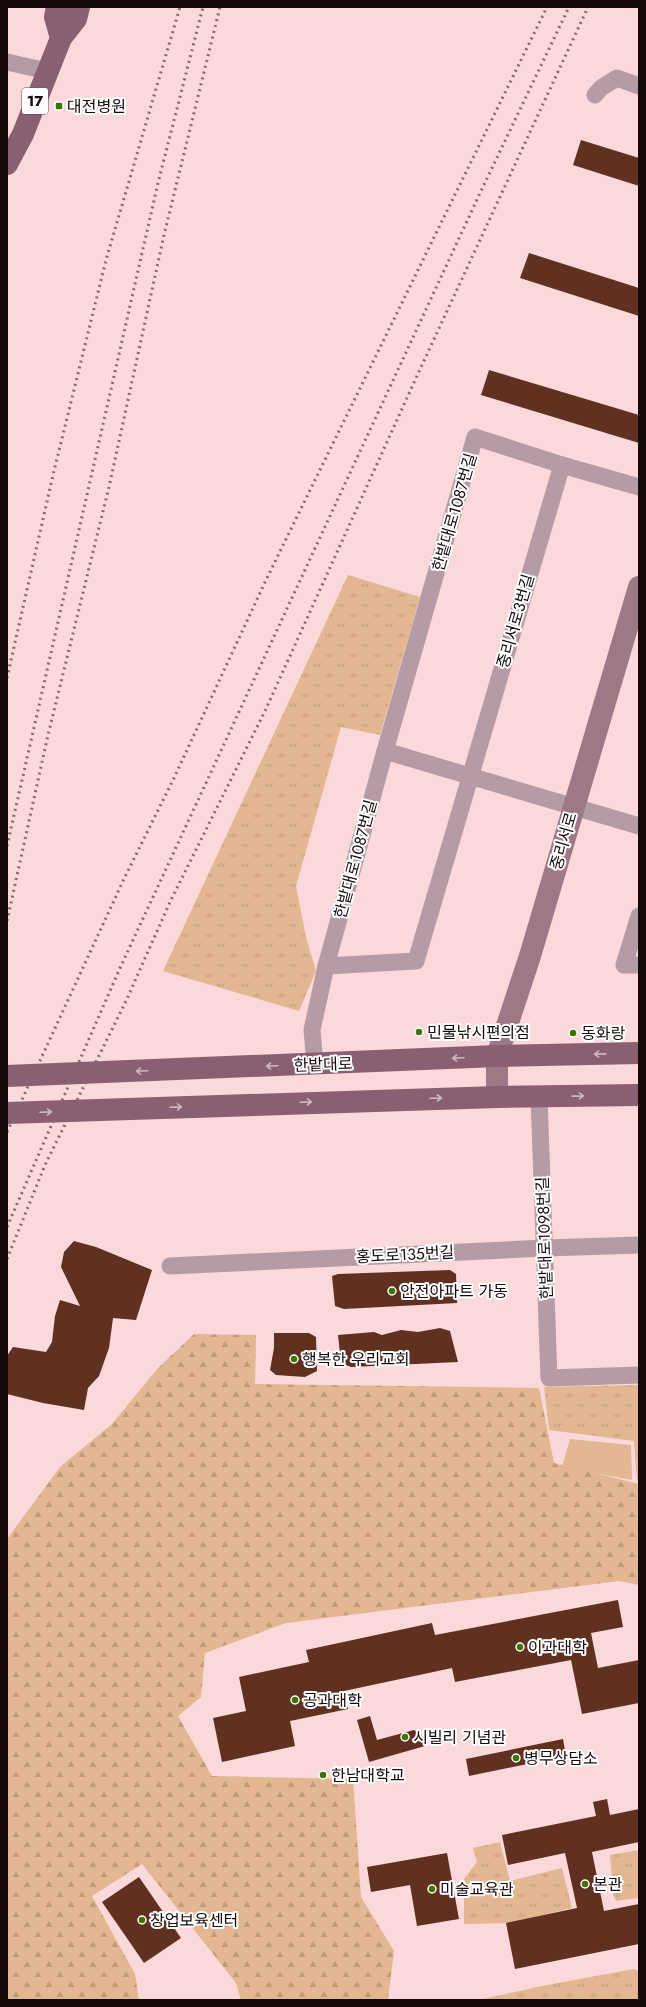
<svg xmlns="http://www.w3.org/2000/svg" width="646" height="2007" viewBox="0 0 646 2007" font-family="Jost,'Noto Sans KR',sans-serif">
<style>
.grass{fill:url(#grass-tufts)}
.forest{fill:url(#forest-firs)}
.pitch{fill:#e2b791}
.building{fill:#603020}
.lines{fill:none;stroke-linecap:round;stroke-linejoin:round}
.street{stroke:#b49ba5;stroke-width:17}
.secondary{stroke:#9d7887;stroke-width:22}
.primary{stroke:#8b5f72;stroke-width:22}
.rail{stroke:#846c6d;stroke-width:3;stroke-dasharray:2 4;stroke-linecap:butt}
.oneway{stroke:#cbb7c0}
.poi-dot{fill:#3e7504;stroke:#fff;stroke-width:1.5}
.labels{text-anchor:middle;stroke-width:4;stroke-linejoin:round;paint-order:stroke}
.shield{fill:#fff;stroke:#5d5354;stroke-width:1}
.shield-label{font-size:15px;font-weight:bold;fill:#17090a}
.poi-label{font-size:16px;fill:#17090a;stroke:#fff;text-anchor:start}
.street-label{font-size:16px;fill:#17090a;stroke:#fff}
</style>
<defs>
<pattern id="grass-tufts" width="24" height="20" patternUnits="userSpaceOnUse"><rect width="24" height="20" fill="#e2b791"/><path d="M3 7l-1-3M5 7V3M7 7l1-3M15 17l-1-3M17 17v-4M19 17l1-3" fill="none" stroke="#c19c7c"/></pattern>
<pattern id="forest-firs" width="22" height="20" patternUnits="userSpaceOnUse"><rect width="22" height="20" fill="#e2b791"/><path d="M5 1l3.5 6h-7zM16 11l3.5 6h-7z" fill="#c19c7c"/></pattern>
</defs>
<rect width="100%" height="100%" fill="#fbd8d9"/>
<!-- grass -->
<g class="grass">
<polygon points="348,575 420,597 380,735 341,727 296,886 306,937 316,971 299,1011 163,971"/>
<polygon points="639,1385 639,1480 637,1481 634,1441 549,1430 544,1387"/>
<polygon points="500,1842 510,1881 562,1868 572,1908 510,1923 464,1924 464,1879 477,1862 473,1848"/>
<polygon points="639,1850 639,1898 616,1901 613,1894 610,1855"/>
<polygon points="634,1969 639,1971 639,2000 479,2000 542,1986"/>
</g>
<!-- forest -->
<polygon class="forest" points="194,1334 256,1335 255,1384 539,1388 554,1463 639,1484 639,1585 619,1581 286,1623 205,1653 201,1697 178,1716 212,1776 353,1779 361,1897 394,1951 388,2000 241,2000 236,1983 142,1864 92,1896 135,1974 139,2000 7,2000 7,1539 60,1467 112,1424 158,1368"/>
<!-- pitch -->
<polygon class="pitch" points="570,1439 631,1445 632,1480 562,1467"/>
<!-- building -->
<g class="building">
<polygon points="581,140 639,158 639,186 573,165"/>
<polygon points="529,253 639,288 639,316 520,278"/>
<polygon points="489,370 639,415 639,443 481,395"/>
<polygon points="74,1241 96,1247 152,1270 136,1320 113,1318 109,1348 99,1376 88,1388 84,1410 43,1403 7,1394 7,1356 13,1347 46,1352 52,1342 55,1316 60,1300 80,1306 61,1267 64,1252"/>
<polygon points="450,1270 456,1274 457,1303 344,1309 335,1306 332,1276 338,1274"/>
<polygon points="440,1328 450,1331 458,1362 351,1367 341,1363 338,1335 374,1332 382,1335 401,1330 418,1332"/>
<polygon points="274,1333 309,1333 316,1337 317,1371 305,1377 276,1375 270,1370 274,1348"/>
<polygon points="618,1600 623,1627 591,1633 598,1668 639,1660 639,1703 582,1714 571,1660 455,1682 452,1668 344,1691 348,1709 290,1721 295,1746 222,1762 213,1718 246,1711 239,1677 309,1662 306,1650 432,1623 435,1635"/>
<polygon points="370,1716 377,1740 414,1730 421,1734 425,1746 369,1762 357,1720"/>
<polygon points="563,1739 566,1756 469,1776 466,1759"/>
<polygon points="607,1799 610,1815 639,1809 639,1842 592,1852 604,1911 639,1904 639,1944 515,1969 506,1923 577,1908 565,1853 508,1865 502,1835 596,1816 593,1802"/>
<polygon points="447,1853 459,1919 417,1926 410,1885 371,1892 367,1867"/>
<polygon points="139,1877 181,1938 144,1963 102,1902"/>
</g>
<g class="lines">
<!-- street -->
<g class="street">
<polyline points="7,62 47,71"/>
<polyline points="595,95 601,88 617,78 639,86"/>
<polyline points="385,751 639,826"/>
<polyline points="639,916 624,965 639,965"/>
<polyline points="326,966 416,961 562,465"/>
<polyline points="315,1064 312,1030 326,966 385,751 475,437 562,465 639,487"/>
<polyline points="539,1097 549,1378 639,1375"/>
<polyline points="170,1266 545,1248 639,1245"/>
</g>
<!-- secondary -->
<polyline class="secondary" points="497,1097 497,1056 530,956 639,587"/>
<!-- primary -->
<g class="primary">
<polyline points="57,7 55,17 61,38"/>
<polyline points="7,164 23,134 61,38 76,19 79,7"/>
<polyline points="7,1076 497,1056 639,1053"/>
<polyline points="7,1113 497,1097 639,1095"/>
</g>
<!-- rail -->
<g class="rail">
<polyline points="7,678 53,475 106,260 180,7"/>
<polyline points="7,846 158,183 203,7"/>
<polyline points="7,921 48,735 109,487 164,235 220,7"/>
<polyline points="7,1132 123,881 174,778 266,580 547,7"/>
<polyline points="7,1227 120,968 481,191 569,7"/>
<polyline points="7,1259 45,1165 126,1001 170,902 265,711 416,378 588,7"/>
</g>
</g>
<!-- one-way arrows -->
<defs><path id="oneway-shaft" d="M-6 0H5M1.5-3L5.5 0L1.5 3" fill="none" stroke-width="1.6" stroke-linecap="round" stroke-linejoin="round"/></defs>
<g class="oneway">
<use href="#oneway-shaft" transform="translate(600 1054) rotate(179)"/>
<use href="#oneway-shaft" transform="translate(458 1058) rotate(178)"/>
<use href="#oneway-shaft" transform="translate(272 1066) rotate(178)"/>
<use href="#oneway-shaft" transform="translate(142 1071) rotate(178)"/>
<use href="#oneway-shaft" transform="translate(578 1096) rotate(-1)"/>
<use href="#oneway-shaft" transform="translate(436 1098) rotate(-2)"/>
<use href="#oneway-shaft" transform="translate(306 1102) rotate(-2)"/>
<use href="#oneway-shaft" transform="translate(176 1107) rotate(-2)"/>
<use href="#oneway-shaft" transform="translate(46 1112) rotate(-2)"/>
</g>
<!-- markers -->
<g class="poi-dot">
<rect x="55" y="102" width="8" height="8" rx="2"/>
<circle cx="419" cy="1032" r="4"/>
<circle cx="573" cy="1033" r="4"/>
<circle cx="392" cy="1291" r="4"/>
<circle cx="294" cy="1359" r="4"/>
<circle cx="520" cy="1647" r="4"/>
<circle cx="295" cy="1700" r="4"/>
<circle cx="405" cy="1737" r="4"/>
<circle cx="516" cy="1758" r="4"/>
<circle cx="323" cy="1775" r="4"/>
<circle cx="585" cy="1884" r="4"/>
<circle cx="432" cy="1889" r="4"/>
<circle cx="142" cy="1920" r="4"/>
</g>
<g class="labels">
<!-- shield labels -->
<rect class="shield" x="22" y="88" width="26" height="26" rx="3"/>
<g class="shield-label">
<text x="35" y="106">17</text>
</g>
<!-- poi labels -->
<g class="poi-label">
<text x="67" y="112">대전병원</text>
<text x="427" y="1038">민물낚시편의점</text>
<text x="581" y="1039">동화랑</text>
<text x="400" y="1297">안전아파트 가동</text>
<text x="302" y="1365">행복한 우리교회</text>
<text x="528" y="1653">이과대학</text>
<text x="303" y="1706">공과대학</text>
<text x="413" y="1743">시빌리 기념관</text>
<text x="524" y="1764">병무상담소</text>
<text x="331" y="1781">한남대학교</text>
<text x="593" y="1890">본관</text>
<text x="440" y="1895">미술교육관</text>
<text x="150" y="1926">창업보육센터</text>
</g>
<!-- street labels -->
<g class="street-label">
<text transform="translate(454 512) rotate(-74)" y="6">한밭대로1087번길</text>
<text transform="translate(515 621) rotate(-74)" y="6">중리서로3번길</text>
<text transform="translate(563 841) rotate(-74)" y="6">중리서로</text>
<text transform="translate(355 859) rotate(-75)" y="6">한밭대로1087번길</text>
<text transform="translate(323 1064) rotate(-2)" y="6">한밭대로</text>
<text transform="translate(544 1238) rotate(-92)" y="6">한밭대로1098번길</text>
<text transform="translate(405 1254) rotate(-3)" y="6">홍도로135번길</text>
</g>
</g>
<!-- border -->
<rect width="646" height="2007" fill="none" stroke="#17090a" stroke-width="16"/>
</svg>
